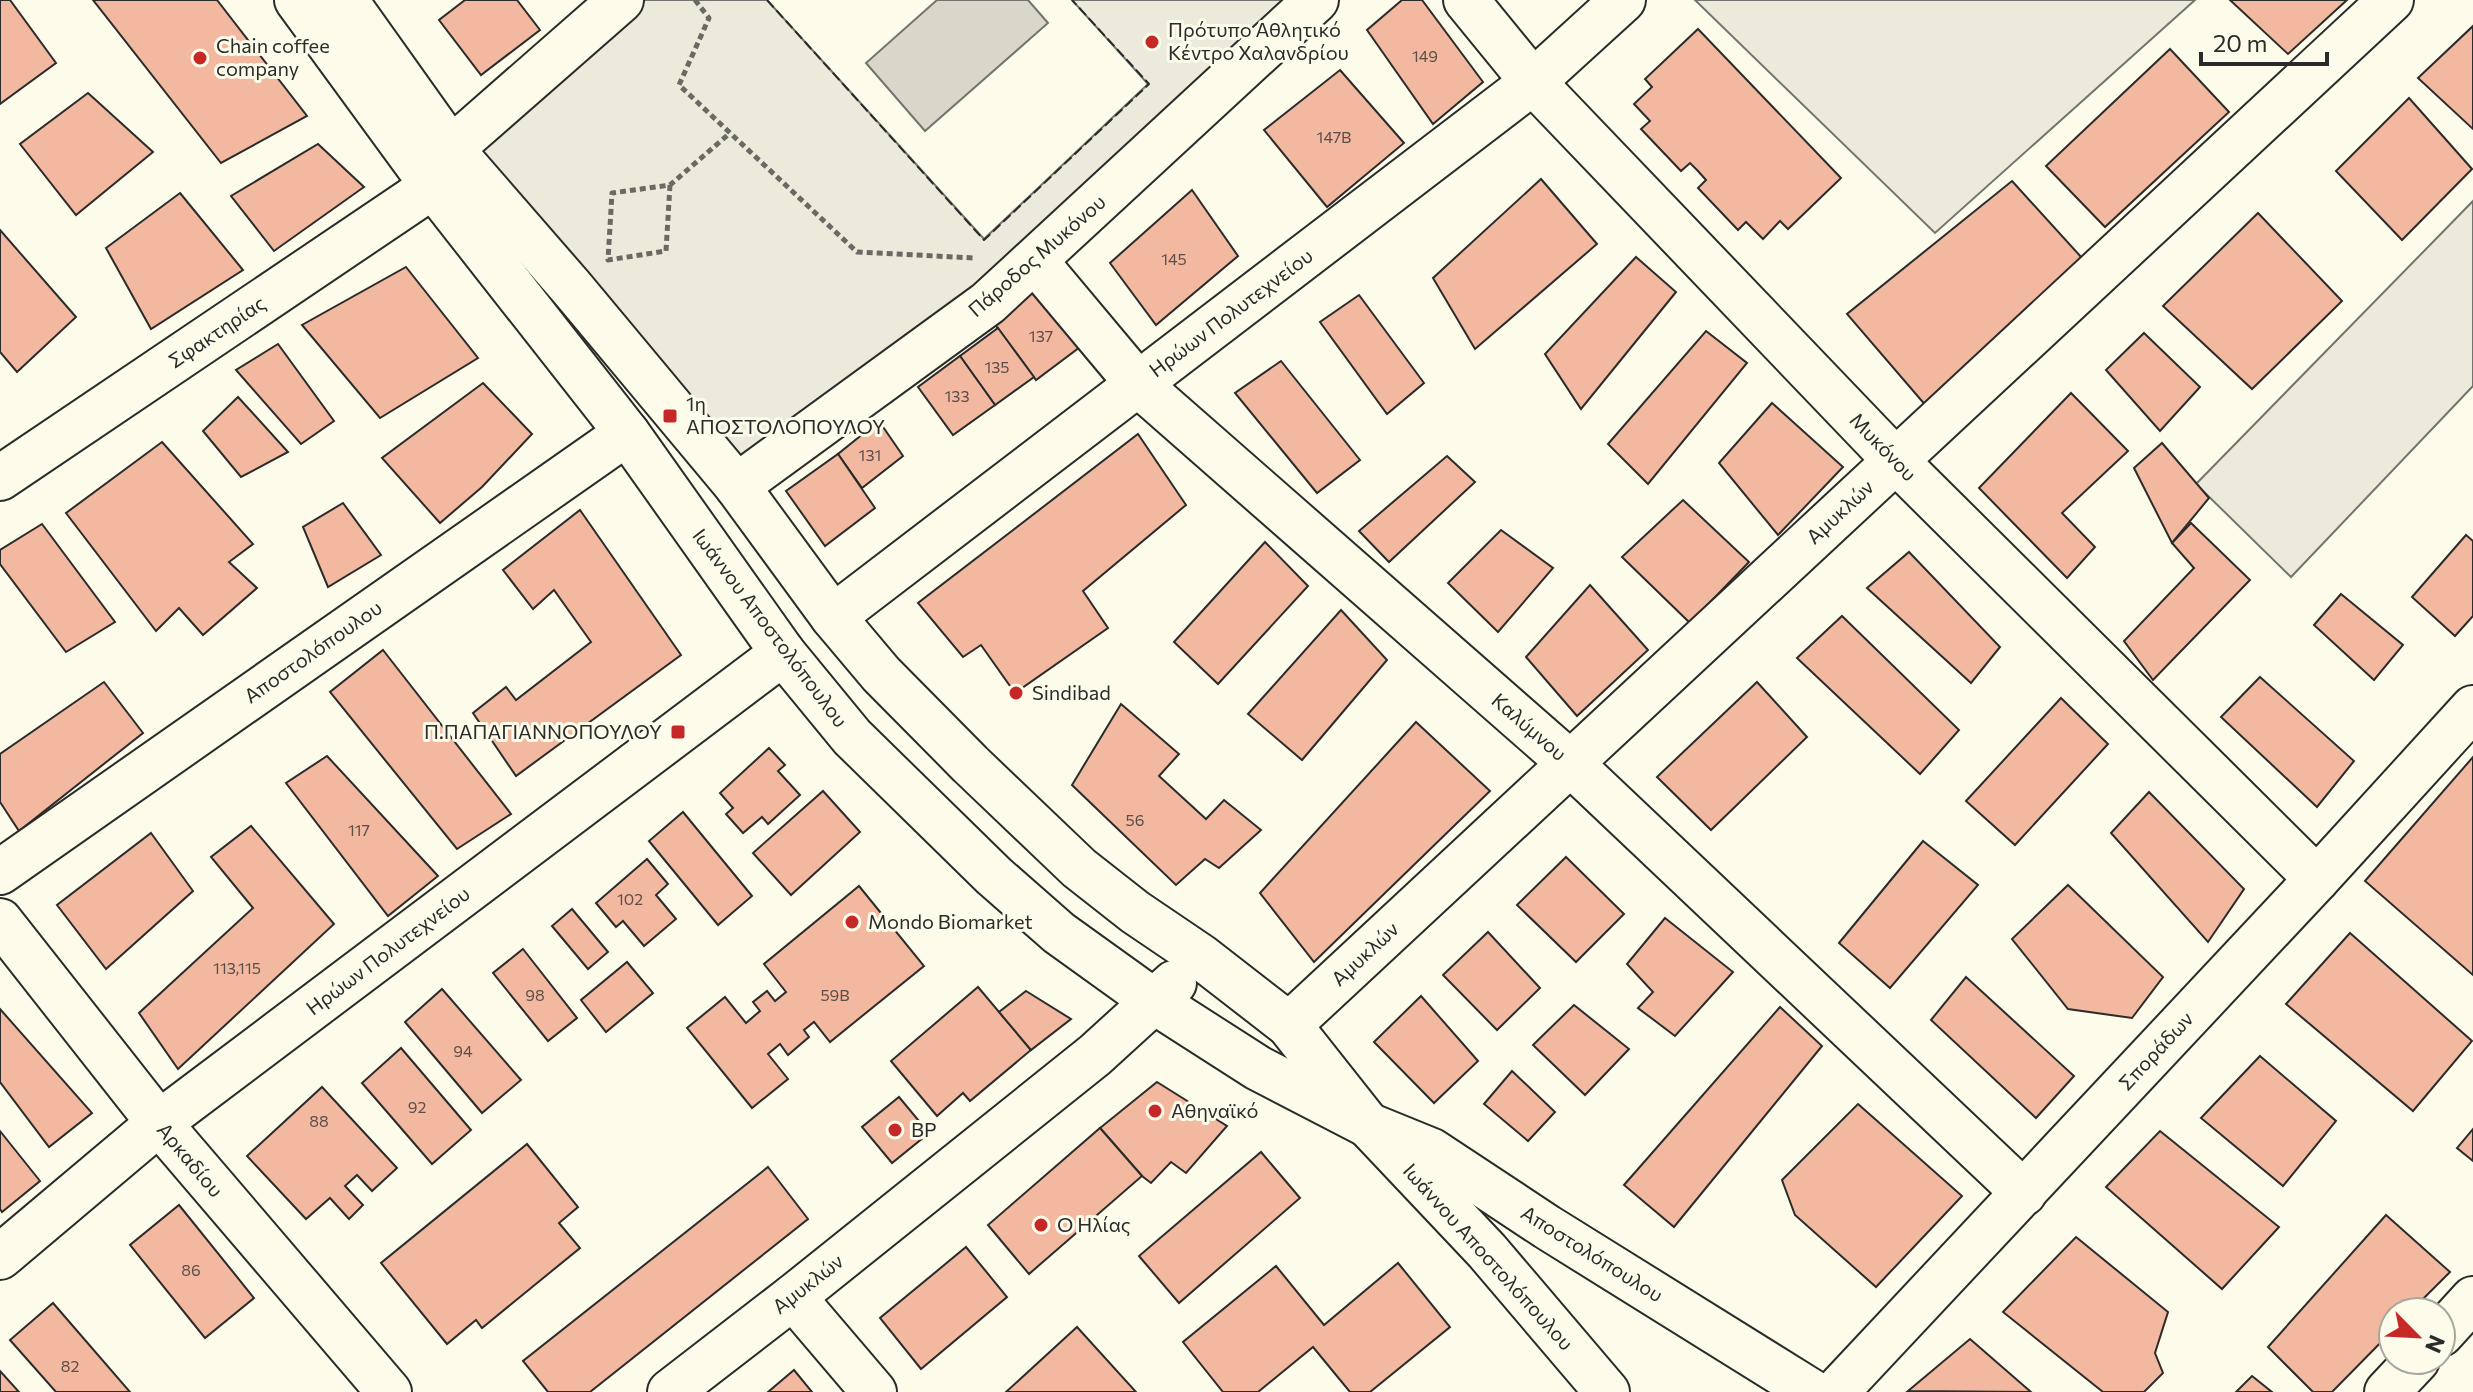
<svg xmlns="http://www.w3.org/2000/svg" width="2473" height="1392" viewBox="0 0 2473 1392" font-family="Commissioner,sans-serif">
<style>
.green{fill:#ecebdb;stroke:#74746e;stroke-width:2}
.water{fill:#d8d7c9;stroke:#74746e;stroke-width:2}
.building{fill:#f2b8a0;stroke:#2b2b2b;stroke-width:2}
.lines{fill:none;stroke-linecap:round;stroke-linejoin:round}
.minor-casing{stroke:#2b2b2b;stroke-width:48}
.path{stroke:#6a6964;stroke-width:5;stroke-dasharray:6 4;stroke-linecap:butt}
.minor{stroke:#fdfbea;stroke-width:44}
.fence{stroke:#2b2b2b;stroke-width:2;stroke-dasharray:10 4;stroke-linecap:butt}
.poi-dot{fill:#c62828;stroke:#fdfbea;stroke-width:3}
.labels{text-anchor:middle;stroke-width:6;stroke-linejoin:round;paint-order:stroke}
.number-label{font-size:16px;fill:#5d4e48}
.poi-label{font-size:20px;fill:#2b2b2b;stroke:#fdfbea;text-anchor:start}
.street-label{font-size:20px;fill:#2b2b2b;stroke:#fdfbea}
</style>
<rect width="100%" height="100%" fill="#fdfbea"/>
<!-- green -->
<g class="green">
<polygon points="621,0 767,0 984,239 1148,84 1072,0 1316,0 737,486 451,149"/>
<polygon points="1695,0 2195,0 1935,233"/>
<polygon points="2473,201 2473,386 2291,577 2196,484"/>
</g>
<!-- water -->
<polygon class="water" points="937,0 1028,0 1048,23 925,131 866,63"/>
<!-- building -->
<g class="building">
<polygon points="0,0 10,0 56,63 0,104"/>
<polygon points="93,0 217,0 307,116 221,163"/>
<polygon points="465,0 517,0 540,30 481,75 439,20"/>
<polygon points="1402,0 1422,0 1483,82 1433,124 1367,30"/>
<polygon points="2230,0 2347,0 2288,54"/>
<polygon points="2473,26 2473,129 2418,78"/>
<polygon points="1698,29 1841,178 1788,229 1780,221 1763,239 1746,222 1738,230 1698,188 1706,180 1698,171 1690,163 1681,171 1641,129 1650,121 1634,104 1652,87 1645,79"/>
<polygon points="2170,49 2229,112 2105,227 2046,166"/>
<polygon points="1340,70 1404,143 1327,207 1264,130"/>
<polygon points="88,93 153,152 76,215 20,144"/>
<polygon points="2409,98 2472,169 2402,240 2336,171"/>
<polygon points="318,144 364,187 274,251 231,196"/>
<polygon points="1541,179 1597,244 1475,349 1433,278"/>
<polygon points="2012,181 2082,258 1927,407 1847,314"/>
<polygon points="1192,190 1238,256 1156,325 1110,263"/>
<polygon points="180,193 243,270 151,329 106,248"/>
<polygon points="2258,213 2342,301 2252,389 2163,306"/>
<polygon points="0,230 76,317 17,372 0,352"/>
<polygon points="1636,257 1676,292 1581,409 1545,354"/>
<polygon points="406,267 478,358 380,418 302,325"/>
<polygon points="1040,283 1084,344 1036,380 991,319"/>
<polygon points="1359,295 1424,383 1387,414 1320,322"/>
<polygon points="998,328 1034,377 995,405 960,356"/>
<polygon points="1706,331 1747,363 1648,484 1608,444"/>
<polygon points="2144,333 2200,387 2160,431 2106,370"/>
<polygon points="278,344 334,421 301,444 236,370"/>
<polygon points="960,356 995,405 953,435 918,387"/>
<polygon points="1281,361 1360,460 1317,493 1235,393"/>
<polygon points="483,383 532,434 482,487 440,523 382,458"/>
<polygon points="2071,393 2128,451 2062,513 2095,547 2067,578 1979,488"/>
<polygon points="238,397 288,452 241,477 203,431"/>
<polygon points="1772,403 1843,467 1778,535 1719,463"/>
<polygon points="879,421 903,456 862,488 838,454"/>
<polygon points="1138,434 1186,505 1083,591 1108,628 1015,693 981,645 963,657 918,603"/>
<polygon points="162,442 253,544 229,562 257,588 203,635 179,608 156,631 66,513"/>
<polygon points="2162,443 2209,498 2172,543 2134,468"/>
<polygon points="838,454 875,508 825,546 786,491"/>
<polygon points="1447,456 1475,482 1389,562 1359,531"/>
<polygon points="1683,500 1749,562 1690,623 1622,557"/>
<polygon points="343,503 381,555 328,587 303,527"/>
<polygon points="580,510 681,655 516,776 473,713 506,687 516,700 591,642 554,590 533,609 503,570"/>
<polygon points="2191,523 2250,580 2153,680 2124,641 2194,568 2172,543"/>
<polygon points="42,524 115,622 66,652 0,564 0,550"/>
<polygon points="1501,530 1553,568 1498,632 1448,583"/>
<polygon points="2466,535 2473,541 2473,616 2455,636 2412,597"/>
<polygon points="1265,542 1308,586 1218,684 1174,642"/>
<polygon points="1909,552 2000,647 1971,683 1867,588"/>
<polygon points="1590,585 1648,650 1577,716 1526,657"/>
<polygon points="2341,594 2403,645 2374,680 2314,625"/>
<polygon points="1341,610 1387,660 1302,760 1248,714"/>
<polygon points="1842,616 1959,730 1920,774 1797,658"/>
<polygon points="383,650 511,814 457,849 330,692"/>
<polygon points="2260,677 2354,761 2317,807 2221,717"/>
<polygon points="104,682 143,733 19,831 0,802 0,754"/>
<polygon points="1757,682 1807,737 1711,830 1657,777"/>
<polygon points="2061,698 2108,744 2015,845 1966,801"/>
<polygon points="1121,704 1179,754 1159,776 1206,819 1224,800 1261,830 1219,868 1205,859 1176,885 1072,785"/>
<polygon points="1416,722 1490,791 1314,962 1260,893"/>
<polygon points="769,748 785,765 778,771 800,795 768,824 762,817 743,833 726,814 733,808 720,793"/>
<polygon points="327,756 438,876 388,916 286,783"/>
<polygon points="2473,757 2473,975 2365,881"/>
<polygon points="823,791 860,832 791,895 753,853"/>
<polygon points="2149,792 2244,889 2208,942 2111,833"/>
<polygon points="683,812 752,896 718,925 649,841"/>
<polygon points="251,826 334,924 178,1069 139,1013 253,908 211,857"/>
<polygon points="151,833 193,891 106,969 57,905"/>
<polygon points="1923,841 1978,885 1890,988 1839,943"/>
<polygon points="1566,857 1624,914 1576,962 1517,905"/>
<polygon points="647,859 668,884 656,895 676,919 644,946 623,921 616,927 596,903"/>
<polygon points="2068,885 2163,977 2132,1018 2068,1009 2012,939"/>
<polygon points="859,886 924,966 830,1042 814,1022 804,1030 809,1037 788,1055 780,1044 768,1054 788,1079 752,1108 687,1028 725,997 746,1023 760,1011 753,1002 767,991 775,1001 786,992 764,964"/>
<polygon points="572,909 608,952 588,969 552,926"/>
<polygon points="1665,918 1733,972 1675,1036 1638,1008 1653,992 1627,964"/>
<polygon points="1488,932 1540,988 1497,1030 1443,975"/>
<polygon points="2350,933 2472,1041 2413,1111 2286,1004"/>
<polygon points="523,949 577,1018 548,1041 493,973"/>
<polygon points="627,962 653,993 606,1032 581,1000"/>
<polygon points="1966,977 2074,1076 2036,1118 1931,1020"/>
<polygon points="978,987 1031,1050 970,1101 963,1093 937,1116 891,1061"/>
<polygon points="442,989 521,1080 482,1113 405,1022"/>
<polygon points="1026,991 1071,1019 1031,1050 999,1012"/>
<polygon points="1421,996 1478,1061 1434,1103 1374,1042"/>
<polygon points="1574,1005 1629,1049 1585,1095 1533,1045"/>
<polygon points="1780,1007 1822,1046 1674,1227 1624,1185"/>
<polygon points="0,1009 92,1113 49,1147 0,1082"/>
<polygon points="401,1048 471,1130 432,1164 362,1083"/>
<polygon points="2260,1056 2336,1121 2283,1186 2201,1118"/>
<polygon points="1512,1071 1555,1112 1528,1141 1484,1104"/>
<polygon points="1157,1082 1227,1126 1186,1173 1171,1162 1151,1183 1142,1176 1100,1128"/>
<polygon points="322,1087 397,1168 372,1191 357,1175 345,1186 363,1205 349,1219 330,1198 306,1219 247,1156"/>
<polygon points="899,1097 929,1133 892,1163 862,1127"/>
<polygon points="1858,1104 1962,1196 1876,1287 1795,1215 1782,1180"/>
<polygon points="1100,1128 1142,1176 1029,1274 988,1225"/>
<polygon points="2473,1129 2473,1161 2457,1148"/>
<polygon points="0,1131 40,1181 2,1212 0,1209"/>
<polygon points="2160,1131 2279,1227 2222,1289 2106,1187"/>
<polygon points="527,1144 578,1207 559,1223 580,1248 482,1328 476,1320 447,1344 381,1263"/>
<polygon points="1261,1152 1300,1198 1179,1303 1139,1256"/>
<polygon points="768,1167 808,1219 590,1392 548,1392 523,1361"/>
<polygon points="179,1205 254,1298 205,1338 130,1245"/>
<polygon points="2386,1215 2450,1272 2410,1312 2393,1312 2393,1330 2332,1392 2313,1392 2268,1347"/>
<polygon points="2076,1237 2168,1312 2155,1353 2163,1373 2144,1392 2103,1392 2003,1312"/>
<polygon points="966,1247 1007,1297 921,1369 880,1318"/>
<polygon points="1398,1263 1450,1327 1370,1392 1350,1392 1313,1347 1258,1392 1223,1392 1183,1342 1276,1266 1324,1325"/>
<polygon points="53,1303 130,1392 56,1392 10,1340"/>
<polygon points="1077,1327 1136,1392 1006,1392"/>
<polygon points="1970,1339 2031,1392 1908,1391"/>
<polygon points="794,1370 812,1392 768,1392"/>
<polygon points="0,1371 19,1392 0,1392"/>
<polygon points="2252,1376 2272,1392 2236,1392"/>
</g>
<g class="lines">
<!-- minor casing -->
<g class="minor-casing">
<g id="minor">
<polyline points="297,0 433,186 627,433 783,653 852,737 994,876 1059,933 1155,1002 1258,1068 1368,1125 1432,1151 1547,1227 1812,1392"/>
<polyline points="345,0 451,149 571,287 737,486 833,617 881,674 970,764 1079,868 1135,912 1200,956 1289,1025 1368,1125 1487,1251 1607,1392"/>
<polyline points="1466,0 1533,82 1895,460 2317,879"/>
<polyline points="451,149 621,0"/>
<polyline points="1035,261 1138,384 1570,763 2024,1193"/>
<polyline points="0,478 433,186"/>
<polyline points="737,486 988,303 1316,0"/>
<polyline points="833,617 1533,82 1623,0"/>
<polyline points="0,872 627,433"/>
<polyline points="0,921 159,1123 389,1392"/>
<polyline points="1289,1025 2391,0"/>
<polyline points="0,1257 159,1123 783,653"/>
<polyline points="793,1297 874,1392"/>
<polyline points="2441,1334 2473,1299"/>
<polyline points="670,1392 793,1297 1095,1055 1174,983"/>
<polyline points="1836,1392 2317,879 2473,708"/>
<polyline points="2387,1392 2417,1360"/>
</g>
</g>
<!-- path -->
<g class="path">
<polyline points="695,0 709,18 679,85 857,252 974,258"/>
<polyline points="670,185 666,251 608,260 612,193 670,185 730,133"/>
</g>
<!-- minor -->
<use href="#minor" class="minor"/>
<!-- fence -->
<polyline class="fence" points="767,0 984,240 1149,84 1072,0"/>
</g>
<!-- markers -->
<g class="poi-dot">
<circle cx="1152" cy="42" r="8"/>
<circle cx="200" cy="58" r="8"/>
<rect x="662" y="408" width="16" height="16" rx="4"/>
<circle cx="1016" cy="693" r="8"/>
<rect x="670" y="724" width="16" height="16" rx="4"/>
<circle cx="852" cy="922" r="8"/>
<circle cx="1155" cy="1111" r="8"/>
<circle cx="895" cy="1130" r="8"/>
<circle cx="1041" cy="1225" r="8"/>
</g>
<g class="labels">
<!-- number labels -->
<g class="number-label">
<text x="1425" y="62">149</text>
<text x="1334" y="143">147Β</text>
<text x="1174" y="265">145</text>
<text x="1041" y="342">137</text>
<text x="997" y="373">135</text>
<text x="957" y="402">133</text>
<text x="870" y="461">131</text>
<text x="1135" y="826">56</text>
<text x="359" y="836">117</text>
<text x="630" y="905">102</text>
<text x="237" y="974">113,115</text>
<text x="535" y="1001">98</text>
<text x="835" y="1001">59Β</text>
<text x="463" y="1057">94</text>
<text x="417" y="1113">92</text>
<text x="319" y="1127">88</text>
<text x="191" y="1276">86</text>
<text x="70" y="1372">82</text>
</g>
<!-- poi labels -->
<g class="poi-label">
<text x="1168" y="37">Πρότυπο Αθλητικό<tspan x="1168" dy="23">Κέντρο Χαλανδρίου</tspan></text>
<text x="216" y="53">Chain coffee<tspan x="216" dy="23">company</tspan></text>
<text x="686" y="411">1η<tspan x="686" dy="23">ΑΠΟΣΤΟΛΟΠΟΥΛΟΥ</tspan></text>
<text x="1032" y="700">Sindibad</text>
<text x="662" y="739" text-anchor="end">Π.ΠΑΠΑΓΙΑΝΝΟΠΟΥΛΟΥ</text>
<text x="868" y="929">Mondo Biomarket</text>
<text x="1171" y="1118">Αθηναϊκό</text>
<text x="911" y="1137">BP</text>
<text x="1057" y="1232">Ο Ηλίας</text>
</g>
<!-- street labels -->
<g class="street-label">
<text transform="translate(1037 256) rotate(-41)" y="7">Πάροδος Μυκόνου</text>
<text transform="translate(1231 313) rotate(-37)" y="7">Ηρώων Πολυτεχνείου</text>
<text transform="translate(217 332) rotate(-34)" y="7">Σφακτηρίας</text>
<text transform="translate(1883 447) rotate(46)" y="7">Μυκόνου</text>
<text transform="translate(1840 512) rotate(-43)" y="7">Αμυκλών</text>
<text transform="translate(770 628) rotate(53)" y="7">Ιωάννου Αποστολόπουλου</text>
<text transform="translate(313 652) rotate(-35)" y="7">Αποστολόπουλου</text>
<text transform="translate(1529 727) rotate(41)" y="7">Καλύμνου</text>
<text transform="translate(388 951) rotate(-37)" y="7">Ηρώων Πολυτεχνείου</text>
<text transform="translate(1365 954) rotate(-43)" y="7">Αμυκλών</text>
<text transform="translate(2156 1051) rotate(-47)" y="7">Σποράδων</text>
<text transform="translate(190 1160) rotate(50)" y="7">Αρκαδίου</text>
<text transform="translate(1592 1254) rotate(32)" y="7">Αποστολόπουλου</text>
<text transform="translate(1488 1257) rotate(48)" y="7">Ιωάννου Αποστολόπουλου</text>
<text transform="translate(808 1284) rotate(-38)" y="7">Αμυκλών</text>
</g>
</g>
<!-- north arrow -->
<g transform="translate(2417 1336) rotate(114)"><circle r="38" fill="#fdfbea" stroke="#a9a89e" stroke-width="2"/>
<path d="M0-6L14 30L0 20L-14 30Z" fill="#c62828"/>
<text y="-12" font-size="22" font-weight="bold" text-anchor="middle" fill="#2b2b2b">N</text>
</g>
<!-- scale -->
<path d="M2201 52v12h126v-12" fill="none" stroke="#2b2b2b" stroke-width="4"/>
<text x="2213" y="52" font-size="24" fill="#2b2b2b" stroke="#fdfbea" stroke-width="6" paint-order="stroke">20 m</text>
</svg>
